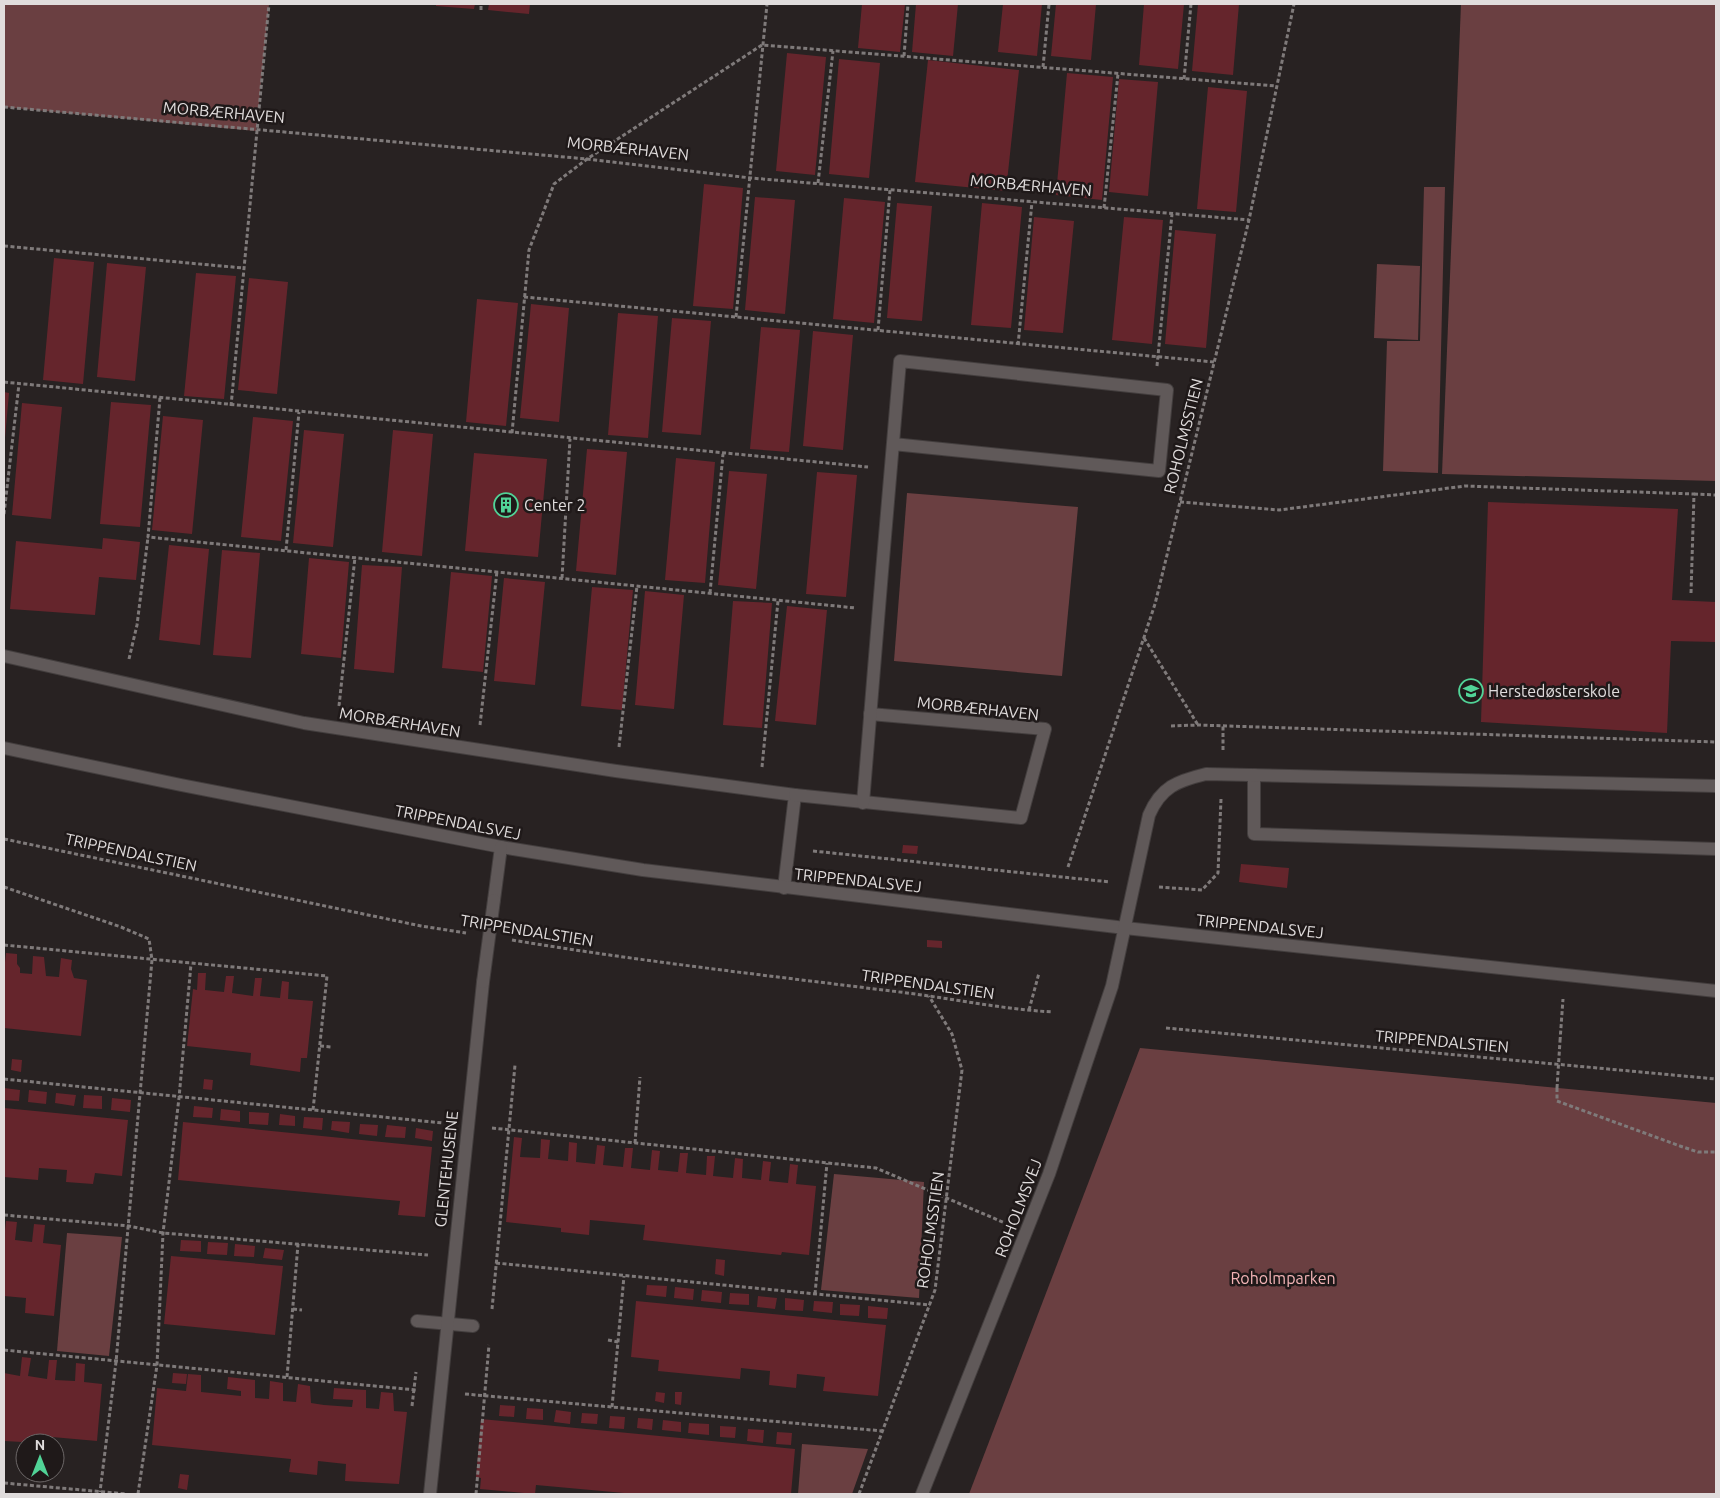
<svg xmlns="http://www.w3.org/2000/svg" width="1720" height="1498" viewBox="0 0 1720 1498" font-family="Ubuntu,sans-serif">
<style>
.green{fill:#6a3f41}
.building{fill:#65252c}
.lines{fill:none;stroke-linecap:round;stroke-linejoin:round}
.minor-casing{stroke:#433e3e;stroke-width:14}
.path{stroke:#7f7a7a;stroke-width:3;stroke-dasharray:4 2.5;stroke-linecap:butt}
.minor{stroke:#605959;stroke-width:12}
.minor-bridge-casing{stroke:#433e3e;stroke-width:14;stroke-linecap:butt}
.path-bridge{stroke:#7f7a7a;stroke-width:3;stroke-dasharray:4 2.5;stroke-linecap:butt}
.minor-bridge{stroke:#605959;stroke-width:12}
.labels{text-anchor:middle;stroke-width:5;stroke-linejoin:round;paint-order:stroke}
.street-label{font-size:16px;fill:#e0dcdc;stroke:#1f1919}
.poi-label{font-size:16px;fill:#e0dcdc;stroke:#1f1919;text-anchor:start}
.park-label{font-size:16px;fill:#f3b4b6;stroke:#1f1919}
</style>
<rect width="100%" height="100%" fill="#282222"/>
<!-- green -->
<g class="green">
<polygon points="4,4 269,4 256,131 4,107"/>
<polygon points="1461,4 1716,4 1716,481 1442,474"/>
<polygon points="1424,187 1445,187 1438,473 1383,471 1387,341 1420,341"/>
<polygon points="1377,264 1420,266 1418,340 1374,338"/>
<polygon points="907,493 1078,507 1062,676 894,661"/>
<polygon points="1140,1048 1716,1103 1716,1494 969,1494"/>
<polygon points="834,1174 924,1182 919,1298 821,1290"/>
<polygon points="67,1233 122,1237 109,1356 57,1351"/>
<polygon points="802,1444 868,1449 852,1494 798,1494"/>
</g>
<!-- building -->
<g class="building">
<polygon points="436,4 475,4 474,9 436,6"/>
<polygon points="489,4 530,4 529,14 488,10"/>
<polygon points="862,4 905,4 900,52 858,48"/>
<polygon points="916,4 958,4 953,56 912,52"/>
<polygon points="1003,4 1042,4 1037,56 998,52"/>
<polygon points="1056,4 1096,4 1091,60 1051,56"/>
<polygon points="1144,4 1184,4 1178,69 1139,65"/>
<polygon points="1198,4 1239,4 1233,75 1192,71"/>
<polygon points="787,53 826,57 815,175 776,171"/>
<polygon points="839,59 880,63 869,178 829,174"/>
<polygon points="928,60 1019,70 1006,191 915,182"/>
<polygon points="1067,73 1113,77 1102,200 1056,195"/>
<polygon points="1119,79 1158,82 1148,196 1109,192"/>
<polygon points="1208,87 1247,91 1236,212 1197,209"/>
<polygon points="704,184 743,188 733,309 693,306"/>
<polygon points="755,197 795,200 785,314 745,310"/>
<polygon points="844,198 885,202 874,323 833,319"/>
<polygon points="897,203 932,206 922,321 887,318"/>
<polygon points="982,203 1022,207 1011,328 971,325"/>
<polygon points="1034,217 1074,221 1063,333 1024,330"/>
<polygon points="1124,217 1163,220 1152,344 1112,340"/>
<polygon points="1175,230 1216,234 1206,348 1165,344"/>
<polygon points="54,258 94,262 83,384 43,380"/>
<polygon points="107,263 146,267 135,381 97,377"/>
<polygon points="196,273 236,276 224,399 184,396"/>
<polygon points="249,278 288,282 277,394 238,390"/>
<polygon points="477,299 518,303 506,426 466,422"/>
<polygon points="531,304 569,308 559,422 520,418"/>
<polygon points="618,313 658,316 648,438 608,435"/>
<polygon points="672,318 711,321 701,435 662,432"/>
<polygon points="761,327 800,330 789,452 750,449"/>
<polygon points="813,331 853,335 843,450 803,446"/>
<polygon points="4,392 9,393 5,438 4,438"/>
<polygon points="111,402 151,405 140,527 100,524"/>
<polygon points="22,403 62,407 51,519 12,515"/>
<polygon points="163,416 203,420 192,534 152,530"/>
<polygon points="253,417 293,421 281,541 241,537"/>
<polygon points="304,430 344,434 333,547 293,543"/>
<polygon points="393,430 433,434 422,556 382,552"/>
<polygon points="587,449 627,452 616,575 576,571"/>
<polygon points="474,453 547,459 538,557 465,551"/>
<polygon points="676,458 715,462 705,583 665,580"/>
<polygon points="729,471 767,474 756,589 718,585"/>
<polygon points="817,472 857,475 846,597 806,594"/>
<polygon points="1488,502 1678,509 1672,600 1716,602 1716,642 1671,641 1667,733 1481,722"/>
<polygon points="103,538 140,542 136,580 99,577 95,615 10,609 16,541 102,549"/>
<polygon points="169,545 209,549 200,645 159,640"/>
<polygon points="222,550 260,553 251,658 213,655"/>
<polygon points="309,558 349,562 341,658 301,654"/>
<polygon points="362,565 402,567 394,673 354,669"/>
<polygon points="451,572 492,576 483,672 442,668"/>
<polygon points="504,578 545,582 535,685 494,681"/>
<polygon points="592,587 633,590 622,710 581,706"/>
<polygon points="645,591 684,595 674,709 635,705"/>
<polygon points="733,601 772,603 762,728 723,725"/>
<polygon points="787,606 827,610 816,725 775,721"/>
<polygon points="903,845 918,846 917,854 902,853"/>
<polygon points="1241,864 1289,868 1287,888 1239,882"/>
<polygon points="927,940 942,941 942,948 927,947"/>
<polygon points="6,953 17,954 17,964 20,968 20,973 32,974 33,956 44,957 46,976 59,977 61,958 72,960 71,969 74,978 87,980 81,1036 4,1028 4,971"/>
<polygon points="198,973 206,973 205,990 224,992 226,976 234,976 232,993 253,996 255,978 262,978 260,996 280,998 282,981 289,982 288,999 313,1001 307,1058 301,1058 300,1072 250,1065 251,1053 187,1046 193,989 197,990"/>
<polygon points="12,1059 22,1060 21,1072 11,1070"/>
<polygon points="204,1079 213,1080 212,1090 203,1089"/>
<polygon points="4,1088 20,1090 19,1101 4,1100"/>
<polygon points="29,1090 47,1092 46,1104 28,1102"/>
<polygon points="56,1093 76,1095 74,1106 55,1103"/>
<polygon points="84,1095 102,1096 102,1109 83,1108"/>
<polygon points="112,1098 131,1100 130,1112 111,1110"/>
<polygon points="194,1106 213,1108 212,1118 193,1117"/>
<polygon points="4,1108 128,1120 122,1176 95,1173 93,1184 66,1182 67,1170 39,1168 38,1180 4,1177"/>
<polygon points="221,1109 240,1111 240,1122 220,1120"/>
<polygon points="249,1112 269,1113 268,1125 249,1124"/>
<polygon points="280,1114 295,1116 295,1126 279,1125"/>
<polygon points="304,1117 323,1118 322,1130 303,1128"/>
<polygon points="332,1121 350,1122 349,1133 331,1130"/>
<polygon points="183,1122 432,1147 425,1217 398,1215 400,1201 178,1180"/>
<polygon points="360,1124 378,1125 377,1136 359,1134"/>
<polygon points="387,1125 406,1127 405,1138 385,1137"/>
<polygon points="416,1128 433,1131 432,1141 415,1138"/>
<polygon points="514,1137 522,1138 520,1157 540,1158 541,1139 550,1140 548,1159 568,1161 569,1142 577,1143 576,1162 595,1164 597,1145 605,1146 603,1165 623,1167 625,1148 633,1148 631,1168 650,1170 652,1150 660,1151 658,1170 678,1172 680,1153 688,1153 686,1173 706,1175 707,1156 715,1156 713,1176 733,1178 735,1158 743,1159 742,1178 761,1180 763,1161 771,1162 769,1181 788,1183 790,1164 798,1165 796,1184 816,1186 809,1255 782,1252 781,1255 643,1240 645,1225 590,1220 589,1235 561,1232 561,1228 506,1222"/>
<polygon points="6,1221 17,1222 15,1240 32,1242 34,1224 45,1225 43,1243 61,1245 54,1316 25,1313 26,1298 4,1296 4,1240"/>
<polygon points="181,1240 201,1241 201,1252 180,1251"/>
<polygon points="208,1242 228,1243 227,1255 207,1254"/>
<polygon points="235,1244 255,1246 254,1257 234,1256"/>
<polygon points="265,1248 284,1250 282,1260 263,1258"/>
<polygon points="171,1256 283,1266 275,1335 164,1324"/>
<polygon points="716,1259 725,1260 724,1276 715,1274"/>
<polygon points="647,1285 667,1286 666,1297 646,1295"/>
<polygon points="675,1287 694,1289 693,1300 674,1298"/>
<polygon points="702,1290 722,1292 721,1303 701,1301"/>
<polygon points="730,1293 749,1294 749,1305 729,1304"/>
<polygon points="758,1296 777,1298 775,1309 757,1307"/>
<polygon points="785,1298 804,1300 803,1311 785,1310"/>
<polygon points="636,1301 886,1325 878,1396 823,1391 825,1377 797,1374 796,1388 769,1385 770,1371 741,1368 740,1379 658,1371 659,1360 631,1357"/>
<polygon points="814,1301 833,1302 832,1313 813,1311"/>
<polygon points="840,1304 860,1305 859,1316 840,1315"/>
<polygon points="868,1306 888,1308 887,1319 868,1318"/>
<polygon points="22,1357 31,1358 28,1376 47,1379 49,1360 57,1360 55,1380 75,1381 76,1363 85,1364 84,1382 102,1384 97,1441 41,1436 41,1443 4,1441 4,1373 20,1376"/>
<polygon points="173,1373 187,1374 186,1384 172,1383"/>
<polygon points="188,1374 201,1375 201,1392 241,1396 241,1391 227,1389 228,1377 255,1380 255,1398 269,1399 270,1381 283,1383 283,1401 296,1402 298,1384 310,1386 311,1403 324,1405 352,1407 353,1400 333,1399 334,1388 366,1390 366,1408 379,1409 381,1392 393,1393 394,1411 407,1412 399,1484 345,1481 346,1464 318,1461 317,1475 289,1472 291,1459 152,1445 157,1388 186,1391"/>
<polygon points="656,1392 665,1393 664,1403 655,1401"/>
<polygon points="675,1392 682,1392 681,1405 675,1404"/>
<polygon points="500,1405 515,1406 514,1417 499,1416"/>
<polygon points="527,1408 543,1409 543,1420 526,1419"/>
<polygon points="556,1410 571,1412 570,1424 554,1422"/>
<polygon points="582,1413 598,1414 597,1424 581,1423"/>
<polygon points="610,1416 625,1417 624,1429 609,1428"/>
<polygon points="638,1418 653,1419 652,1430 637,1428"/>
<polygon points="481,1419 795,1449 791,1494 635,1494 536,1485 535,1494 480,1489 481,1478 476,1477"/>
<polygon points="663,1420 681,1422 681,1432 662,1430"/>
<polygon points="689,1423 709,1424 709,1435 688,1433"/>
<polygon points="720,1426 736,1427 735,1438 720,1437"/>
<polygon points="748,1429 764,1430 763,1443 747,1441"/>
<polygon points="777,1432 792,1433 791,1445 776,1444"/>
<polygon points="180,1474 189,1475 187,1490 178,1488"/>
</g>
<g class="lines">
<!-- minor casing -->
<g class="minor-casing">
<g id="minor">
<polyline points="4,656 304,723 616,771 795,795 784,888"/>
<polyline points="4,748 181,785 501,847 643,870 1125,928 1716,991"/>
<polyline points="1254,775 1254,834 1716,849"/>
<polyline points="795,795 1021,818 1045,729 870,714"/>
<path d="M863,803C875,656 887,508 900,361L1167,390L1159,471L893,444"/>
<polyline points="494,900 501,847"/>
<polyline points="417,1321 473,1326"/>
<polyline points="430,1494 483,982"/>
<path d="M922,1494L1049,1174L1112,986L1149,815C1161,787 1177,781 1206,774L1716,786"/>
</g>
</g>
<!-- path -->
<g class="path">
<polyline points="481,10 481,4"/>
<polyline points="904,56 908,4"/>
<polyline points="1043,67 1049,4"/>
<polyline points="1184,79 1191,4"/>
<polyline points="4,107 587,159 751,178 1249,220"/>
<polyline points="818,183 833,51"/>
<polyline points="1104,208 1118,74"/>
<polyline points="4,246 243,268"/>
<polyline points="524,297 1214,362"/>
<polyline points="736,317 767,4"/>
<polyline points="878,330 890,190"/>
<polyline points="1018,345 1032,202"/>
<polyline points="1157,366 1172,214"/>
<polyline points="4,382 868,467"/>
<polyline points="160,398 148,537 856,608"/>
<polyline points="231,406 269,4"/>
<polyline points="512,433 529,250 554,184 587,159 762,45 1276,86"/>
<polyline points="1694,494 1716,495"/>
<polyline points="1180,502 1279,510 1465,486 1694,494 1691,593"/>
<polyline points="4,514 19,384"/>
<polyline points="286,550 299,412"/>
<polyline points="562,578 570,439"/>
<polyline points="710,593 723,454"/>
<polyline points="1144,638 1198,725"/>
<polyline points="129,659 137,625 148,537"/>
<polyline points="339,706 355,557"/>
<polyline points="480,725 497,571"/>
<polyline points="1171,726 1198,725 1716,742"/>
<polyline points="619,747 637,586"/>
<polyline points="1223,750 1223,726"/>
<polyline points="762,767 778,601"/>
<polyline points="4,839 421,926 466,933"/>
<polyline points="813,851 1110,882"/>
<polyline points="1068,867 1155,604 1249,220 1294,4"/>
<polyline points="4,887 121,927 149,939 152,960 116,1362 100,1492"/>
<polyline points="1159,887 1202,890 1218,873 1221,799"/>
<path d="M512,940C638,961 764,975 891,991C945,997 999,1009 1053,1012"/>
<polyline points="4,945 327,976 313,1110"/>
<polyline points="1029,1010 1039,973"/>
<polyline points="1166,1028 1716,1079"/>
<polyline points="1560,1041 1563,999"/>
<polyline points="320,1046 331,1047"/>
<polyline points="4,1079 443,1123"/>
<polyline points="1557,1088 1557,1101 1680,1146 1698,1152 1716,1152"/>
<polyline points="492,1128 876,1168 1005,1223"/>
<polyline points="635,1143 640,1077"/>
<polyline points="4,1215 129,1226 163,1233 428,1255"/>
<polyline points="496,1263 930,1305"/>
<polyline points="815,1294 827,1163"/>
<polyline points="293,1309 302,1310"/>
<polyline points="492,1309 515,1065"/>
<polyline points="608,1340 618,1342"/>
<polyline points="4,1350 416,1390"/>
<polyline points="287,1377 298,1244"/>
<polyline points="465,1394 883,1431"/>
<polyline points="412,1406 416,1372"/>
<polyline points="612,1407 624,1276"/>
<polyline points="4,1483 127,1494"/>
<polyline points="138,1494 157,1365 163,1233 179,1098 191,964"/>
<polyline points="476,1494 489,1345"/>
<polyline points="859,1494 935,1290 962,1070 952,1034 929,996"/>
</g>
<!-- minor -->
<use href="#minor" class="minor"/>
<!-- minor-bridge casing -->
<g class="minor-bridge-casing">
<polyline id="minor-bridge" points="483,982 494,900"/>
</g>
<!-- path-bridge -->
<polyline class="path-bridge" points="1557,1088 1560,1041"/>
<!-- minor-bridge -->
<use href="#minor-bridge" class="minor-bridge"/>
</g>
<!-- icons -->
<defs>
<g id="building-ring" transform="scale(1.25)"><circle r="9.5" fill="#1f1919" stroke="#51d397" stroke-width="1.5"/><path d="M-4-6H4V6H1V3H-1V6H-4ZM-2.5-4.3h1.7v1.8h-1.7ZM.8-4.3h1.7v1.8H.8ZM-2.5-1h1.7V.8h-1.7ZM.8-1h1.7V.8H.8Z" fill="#51d397"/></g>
<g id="school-ring" transform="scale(1.25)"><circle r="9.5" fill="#1f1919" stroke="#51d397" stroke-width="1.5"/><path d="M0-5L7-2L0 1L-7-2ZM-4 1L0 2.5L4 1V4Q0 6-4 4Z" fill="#51d397"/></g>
</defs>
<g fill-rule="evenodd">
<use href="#building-ring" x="506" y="505"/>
<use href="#school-ring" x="1471" y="691"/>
</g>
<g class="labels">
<!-- street labels -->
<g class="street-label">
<text transform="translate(224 112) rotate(5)" y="6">MORBÆRHAVEN</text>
<text transform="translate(628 148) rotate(6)" y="6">MORBÆRHAVEN</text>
<text transform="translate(1031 185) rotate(5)" y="6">MORBÆRHAVEN</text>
<text transform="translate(1183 436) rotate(-76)" y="6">ROHOLMSSTIEN</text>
<text transform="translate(978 708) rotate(6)" y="6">MORBÆRHAVEN</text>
<text transform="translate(400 722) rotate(9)" y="6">MORBÆRHAVEN</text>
<text transform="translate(458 822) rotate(11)" y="6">TRIPPENDALSVEJ</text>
<text transform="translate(131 852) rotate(12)" y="6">TRIPPENDALSTIEN</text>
<text transform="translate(858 880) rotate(6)" y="6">TRIPPENDALSVEJ</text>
<text transform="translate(1260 926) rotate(6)" y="6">TRIPPENDALSVEJ</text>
<text transform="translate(527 930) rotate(9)" y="6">TRIPPENDALSTIEN</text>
<text transform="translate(928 984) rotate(8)" y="6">TRIPPENDALSTIEN</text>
<text transform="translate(1442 1041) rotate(5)" y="6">TRIPPENDALSTIEN</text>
<text transform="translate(446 1169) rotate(-84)" y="6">GLENTEHUSENE</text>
<text transform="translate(1018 1208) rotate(-69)" y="6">ROHOLMSVEJ</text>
<text transform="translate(930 1230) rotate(-82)" y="6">ROHOLMSSTIEN</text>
</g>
<!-- poi labels -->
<g class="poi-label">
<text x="524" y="511">Center 2</text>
<text x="1488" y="697">Herstedøsterskole</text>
</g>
<!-- park labels -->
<g class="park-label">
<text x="1283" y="1284">Roholmparken</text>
</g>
</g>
<!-- border -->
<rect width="1720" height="1498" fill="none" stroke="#e0dcdc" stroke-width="10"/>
<!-- north arrow -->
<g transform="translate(40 1458)"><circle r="24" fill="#1f1919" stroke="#6c6767"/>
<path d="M0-4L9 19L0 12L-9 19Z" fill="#51d397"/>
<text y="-8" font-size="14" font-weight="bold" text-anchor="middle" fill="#e0dcdc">N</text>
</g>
</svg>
